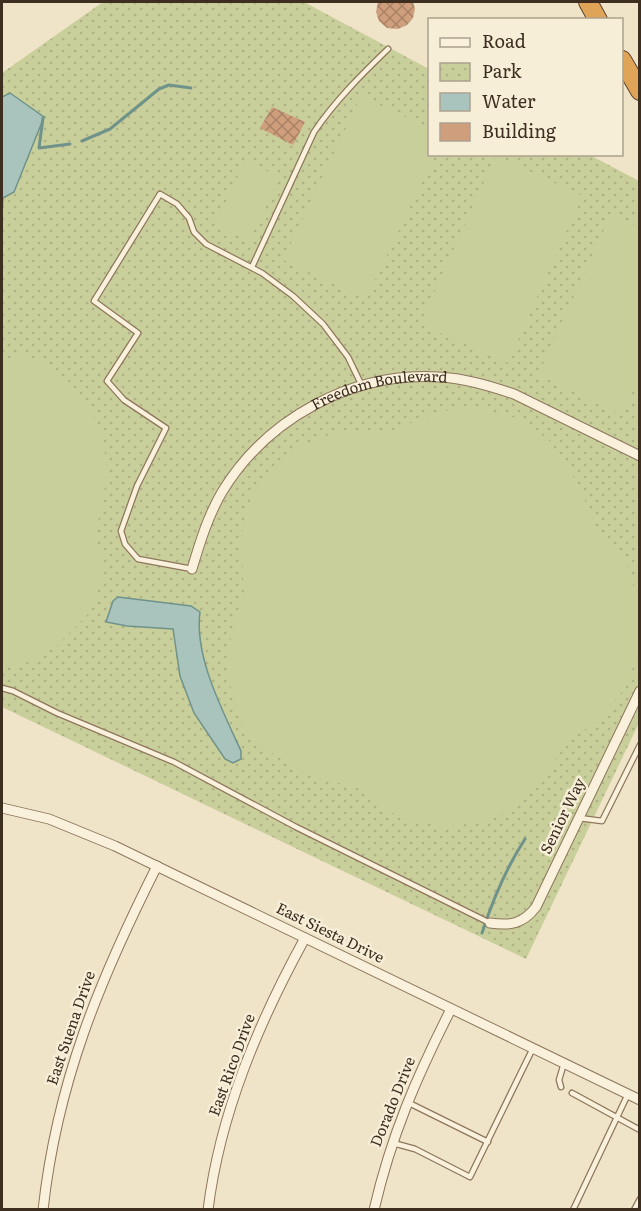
<svg xmlns="http://www.w3.org/2000/svg" width="641" height="1211" viewBox="0 0 641 1211" font-family="Literata,serif">
<style>
.park{fill:url(#park-dots)}
.pitch{fill:#c9cf9b}
.water{fill:#a9c4bc;stroke:#6f938a;stroke-width:1.5}
.lines{fill:none;stroke-linecap:round;stroke-linejoin:round}
.stream{stroke:#6f938a;stroke-width:3}
.building{fill:url(#building-cross-hatch)}
.lane-casing{stroke:#8d765c;stroke-width:7}
.street-casing{stroke:#8d765c;stroke-width:11}
.highway-casing{stroke:#5b4430;stroke-width:20}
.lane{stroke:#faf1dc;stroke-width:4.5}
.street{stroke:#faf1dc;stroke-width:9}
.highway{stroke:#e0a458;stroke-width:18}
.labels{text-anchor:middle;stroke-width:5;stroke-linejoin:round;paint-order:stroke}
.street-label{font-size:15px;fill:#3d2e20;stroke:#f7eed8}
</style>
<defs>
<pattern id="park-dots" width="8" height="8" patternUnits="userSpaceOnUse" patternTransform="scale(1.5)"><rect width="8" height="8" fill="#c9cf9b"/><path d="M2 2h.1M6 6h.1" fill="none" stroke="#aeb285" stroke-width="1.8" stroke-linecap="round"/></pattern>
<pattern id="building-cross-hatch" width="8" height="8" patternUnits="userSpaceOnUse" patternTransform="scale(1.5)"><rect width="8" height="8" fill="#cf9f7d"/><path d="M0 0l8 8M0 8l8-8" fill="none" stroke="#a98266"/></pattern>
</defs>
<rect width="100%" height="100%" fill="#f0e4c8"/>
<!-- park -->
<polygon class="park" points="103,2 304,2 429,69 430,154 590,155 639,181 639,723 526,959 2,707 2,73"/>
<!-- pitch -->
<g class="pitch">
<polygon points="361,96 429,128 430,154 435,155 366,299 283,260"/>
<polygon points="496,155 582,196 508,363 420,324"/>
<polygon points="245,161 280,177 249,240 215,225"/>
<polygon points="611,214 639,227 639,378 622,415 538,375"/>
<path d="M21,354C30,358 42,361 50,367C84,389 105,426 106,467C107,482 103,497 100,512C98,522 96,534 94,543L103,548L105,571L88,614L57,646L29,662L2,667V360H18Z"/>
<polygon points="479,409 516,418 548,439 578,484 597,530 628,567 639,603 639,653 624,690 595,722 569,741 531,793 498,816 474,823 445,827 401,818 376,803 357,788 306,774 264,748 243,725 232,694 228,671 228,648 244,594 241,541 245,514 255,487 275,464 299,447 331,434 390,431 442,411"/>
</g>
<!-- water -->
<g class="water">
<polygon points="10,93 44,117 14,192 3,198 2,213 2,97"/>
<path d="M118,597L191,606L200,612C194,657 223,711 241,751V759L233,763L225,759L194,713L180,676L173,629L127,626L106,622L113,601Z"/>
</g>
<g class="lines">
<!-- stream -->
<g class="stream">
<polyline points="43,118 39,148 70,144"/>
<polyline points="82,141 110,129 159,89 169,85 191,88"/>
<path d="M482,933C493,899 506,868 525,839"/>
</g>
</g>
<!-- building -->
<g class="building">
<polygon points="378,2 413,2 415,9 413,18 407,25 398,29 387,28 379,21 376,12"/>
<polygon points="272,107 305,122 293,145 260,128"/>
</g>
<g class="lines">
<!-- lane casing -->
<g class="lane-casing">
<g id="lane">
<path d="M252,267L314,132C335,101 361,75 388,49"/>
<polyline points="192,569 138,559 125,544 121,531 137,486 166,428 124,400 107,381 138,333 94,301 160,194 177,204 189,218 194,232 206,244 262,273 293,296 323,324 348,357 362,386"/>
<polyline points="2,688 13,691 57,713 174,762 296,827 490,923"/>
<polyline points="579,818 602,821 640,745"/>
<polyline points="561,1087 559,1080 564,1063"/>
<polyline points="572,1093 640,1130"/>
<polyline points="407,1102 488,1142"/>
<polyline points="393,1143 415,1149 470,1177 533,1048"/>
<polyline points="573,1210 628,1094"/>
<polyline points="634,1210 640,1199"/>
</g>
</g>
<!-- street casing -->
<g class="street-casing">
<g id="street">
<path id="s1" d="M192,569C200,542 208,516 222,492C267,418 352,372 438,377C464,378 490,386 514,394L640,456"/>
<polyline points="2,808 49,819 115,846 640,1100"/>
<path d="M490,923C510,926 523,924 536,907L640,691"/>
<path d="M43,1210C57,1082 100,979 157,866"/>
<path d="M208,1210C220,1113 259,1022 305,938"/>
<path d="M374,1210C391,1136 417,1076 451,1009"/>
</g>
</g>
<!-- highway casing -->
<g class="highway-casing">
<g id="highway">
<polyline points="588,2 598,20"/>
<polyline points="622,60 640,91"/>
</g>
</g>
<!-- lane -->
<use href="#lane" class="lane"/>
<!-- street -->
<use href="#street" class="street"/>
<!-- highway -->
<use href="#highway" class="highway"/>
</g>
<g class="labels">
<!-- street labels -->
<g class="street-label">
<text dy="5" stroke="none"><textPath href="#s1" startOffset="279">Freedom Boulevard</textPath></text>
<text transform="translate(563 816) rotate(-64)" y="5">Senior Way</text>
<text transform="translate(330 933) rotate(26)" y="5">East Siesta Drive</text>
<text transform="translate(71 1028) rotate(-71)" y="5">East Suena Drive</text>
<text transform="translate(232 1065) rotate(-70)" y="5">East Rico Drive</text>
<text transform="translate(393 1102) rotate(-68)" y="5">Dorado Drive</text>
</g>
</g>
<!-- border -->
<rect width="641" height="1211" fill="none" stroke="#3d2e20" stroke-width="6"/>
<!-- legend -->
<rect x="428" y="18" width="195" height="138" fill="#f7eed8" stroke="#ada18e" stroke-width="1.5"/>
<rect x="440" y="38" width="30" height="9" fill="#faf1dc" stroke="#ada18e" stroke-width="1.5"/>
<text x="482" y="48" font-size="18" fill="#3d2e20">Road</text>
<rect x="440" y="63" width="30" height="18" fill="url(#park-dots)" stroke="#ada18e" stroke-width="1.5"/>
<text x="482" y="78" font-size="18" fill="#3d2e20">Park</text>
<rect x="440" y="93" width="30" height="18" fill="#a9c4bc" stroke="#ada18e" stroke-width="1.5"/>
<text x="482" y="108" font-size="18" fill="#3d2e20">Water</text>
<rect x="440" y="123" width="30" height="18" fill="#cf9f7d" stroke="#ada18e" stroke-width="1.5"/>
<text x="482" y="138" font-size="18" fill="#3d2e20">Building</text>
</svg>
